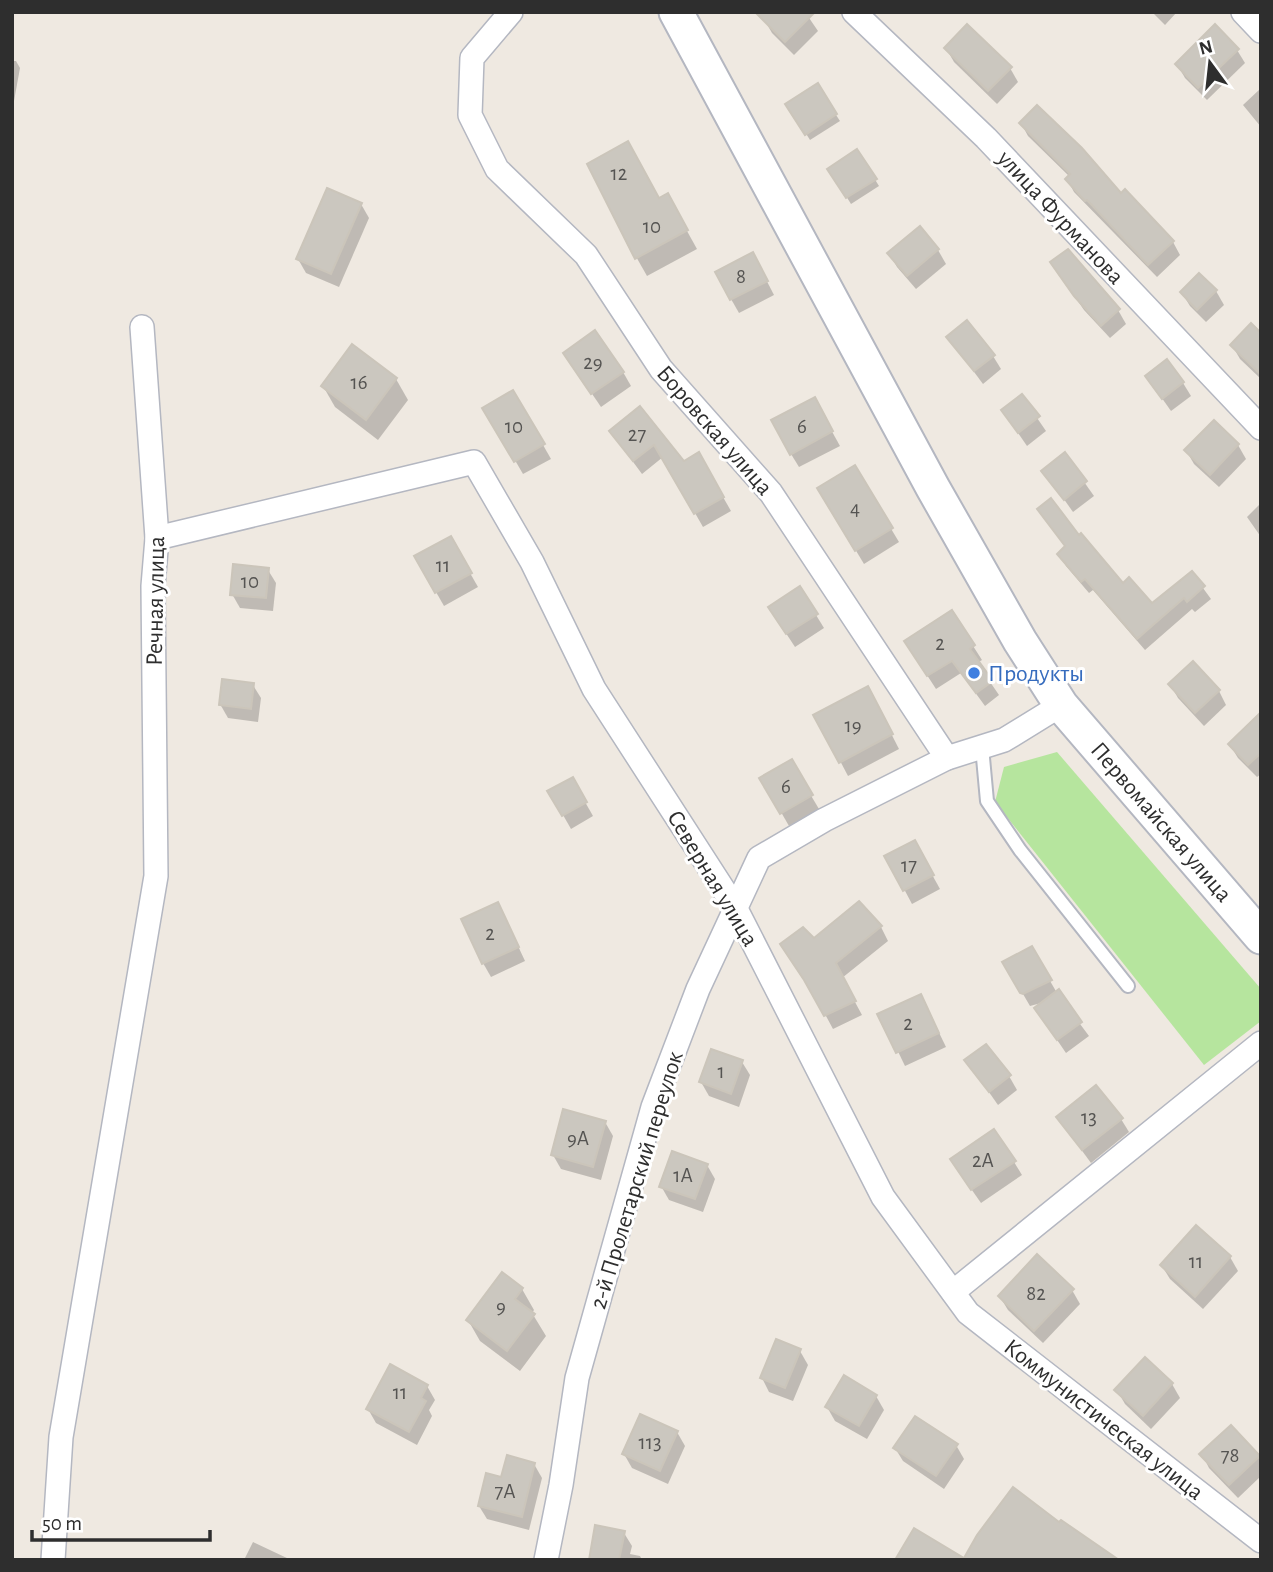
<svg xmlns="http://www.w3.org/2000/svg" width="1273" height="1572" viewBox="0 0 1273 1572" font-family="'Alegreya Sans',sans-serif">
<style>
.green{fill:#b6e59e}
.shadow{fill:#0003}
.building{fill:#cbc7bf;stroke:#cbc5ba;stroke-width:2}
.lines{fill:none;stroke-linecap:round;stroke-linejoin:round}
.lane-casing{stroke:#b4b7c1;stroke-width:16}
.street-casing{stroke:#b4b7c1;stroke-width:26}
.secondary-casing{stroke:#b4b7c1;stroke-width:37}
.lane{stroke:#fff;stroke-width:12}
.street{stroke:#fff;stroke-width:23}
.secondary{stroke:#fff;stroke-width:33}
.shop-dot{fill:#3f7fe0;stroke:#fff;stroke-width:2.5}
.labels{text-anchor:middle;stroke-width:6;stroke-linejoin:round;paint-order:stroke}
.number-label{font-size:21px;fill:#555452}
.street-label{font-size:24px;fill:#2e2e2e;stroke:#fff}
.shop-label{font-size:24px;fill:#366cbe;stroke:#fff;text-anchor:start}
</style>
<rect width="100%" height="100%" fill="#efe9e1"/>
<!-- green -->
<polygon class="green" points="1057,752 1261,989 1261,1021 1204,1065 995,802 1004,767"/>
<!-- shadow -->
<g class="shadow">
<polygon points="805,12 818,31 794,55 772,33 764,19"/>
<polygon points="1152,12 1177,12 1165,25"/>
<polygon points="946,48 1010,68 1018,82 997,104 954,62"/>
<polygon points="1237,50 1245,63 1207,100 1185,78 1177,64"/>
<polygon points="12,61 16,61 20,68 12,112"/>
<polygon points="817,86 840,121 810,140 788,105"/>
<polygon points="1260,89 1261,90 1261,127 1243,105"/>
<polygon points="1021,123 1121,195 1173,242 1180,255 1157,277 1074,192 1067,179 1070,177 1028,136"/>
<polygon points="857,151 879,186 851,204 829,169"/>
<polygon points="659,200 677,213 697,249 647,276 617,223"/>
<polygon points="361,204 369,218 339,287 306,273 298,259"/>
<polygon points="920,228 938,250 946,264 916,289 897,267 889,253"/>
<polygon points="1052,263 1118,310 1126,324 1110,338 1084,310"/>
<polygon points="760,268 774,295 739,313 731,299"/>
<polygon points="1216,291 1224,305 1206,322 1190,306 1182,293"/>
<polygon points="1261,336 1261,379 1240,359 1232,345"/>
<polygon points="948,337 993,356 1001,369 983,384"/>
<polygon points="565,354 623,372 631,386 601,407"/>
<polygon points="1147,377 1183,383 1191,396 1171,411"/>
<polygon points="396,379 408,400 378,440 335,407 323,386"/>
<polygon points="513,392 551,459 523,474 485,409"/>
<polygon points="1022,396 1046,431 1027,446 1003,411"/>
<polygon points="814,399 840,446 799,467 791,454"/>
<polygon points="640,409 684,463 699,455 731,511 703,527 663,457 642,474 611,432"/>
<polygon points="1214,422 1238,445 1246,459 1219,487 1194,464 1186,450"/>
<polygon points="1065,455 1094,496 1073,512 1044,471"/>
<polygon points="854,467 899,542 864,564 819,489"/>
<polygon points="1261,503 1261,537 1247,517"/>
<polygon points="1039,509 1079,537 1123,585 1152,605 1192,573 1211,599 1195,612 1192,609 1145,650 1093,590 1089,593 1066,566 1059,554 1066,548"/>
<polygon points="450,538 478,587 444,606 416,557"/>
<polygon points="268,570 276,583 273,611 240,608 232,594"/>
<polygon points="952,613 982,660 977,663 999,695 985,706 961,673 936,689 914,655"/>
<polygon points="816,615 824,628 795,647 778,621"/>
<polygon points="1170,684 1219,691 1226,705 1204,726 1178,698"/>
<polygon points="253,685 261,698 258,722 228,718 220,704"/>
<polygon points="875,702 899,749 848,776 816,715"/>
<polygon points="1261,715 1261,774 1257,777 1238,758 1230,745"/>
<polygon points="791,762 819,809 789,826 762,779"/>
<polygon points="572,779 593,816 571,829 550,792"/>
<polygon points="914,842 940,889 912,904 887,857"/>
<polygon points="859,903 881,927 888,941 842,978 862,1015 833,1029 812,990 813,940"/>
<polygon points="505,918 525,961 491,977 483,963"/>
<polygon points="1031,948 1057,993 1089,1036 1066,1053 1036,1009 1041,1003 1030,1006 1005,963"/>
<polygon points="928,1010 946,1047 905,1066 880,1014"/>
<polygon points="967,1061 1009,1076 1017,1090 998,1105"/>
<polygon points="742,1062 750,1075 739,1107 709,1096 701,1082"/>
<polygon points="1058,1118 1121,1119 1129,1132 1091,1163"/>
<polygon points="605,1122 613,1136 601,1180 561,1169 553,1155"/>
<polygon points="1014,1162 1022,1175 981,1203 960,1173"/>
<polygon points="707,1165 715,1179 703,1212 669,1200 661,1186"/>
<polygon points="1230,1257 1238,1271 1203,1309 1170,1279 1162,1266"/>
<polygon points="522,1289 534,1310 532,1313 546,1336 520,1371 480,1341 468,1320"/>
<polygon points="1072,1290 1080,1304 1043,1343 1008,1310 1000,1297"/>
<polygon points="800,1351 808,1365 793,1401 769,1392 762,1378"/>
<polygon points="1145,1360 1172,1384 1180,1398 1151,1429 1125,1404 1117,1390"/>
<polygon points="427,1386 435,1400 429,1410 432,1416 417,1445 376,1423 368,1409"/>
<polygon points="876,1396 884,1410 867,1439 835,1421 827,1407"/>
<polygon points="677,1432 685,1446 668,1484 632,1468 624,1454"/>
<polygon points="956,1445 964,1459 944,1489 903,1461 895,1448"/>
<polygon points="1202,1454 1258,1457 1261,1461 1261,1476 1238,1498 1209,1468"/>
<polygon points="534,1464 542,1478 529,1530 487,1519 479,1506 502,1479"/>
<polygon points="624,1533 632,1546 630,1554 640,1556 642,1560 590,1560"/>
<polygon points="253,1542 289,1559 289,1560 244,1560"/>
</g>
<!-- building -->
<g class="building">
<polygon points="755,12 815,12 785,42"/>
<polygon points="967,24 1012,67 988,91 944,48"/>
<polygon points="1215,24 1239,49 1198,88 1175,64"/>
<polygon points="818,83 837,114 805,135 785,104"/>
<polygon points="1037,105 1082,148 1121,193 1125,189 1174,241 1148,265 1087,200 1085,201 1065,179 1070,174 1019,123"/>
<polygon points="628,141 659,198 668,193 688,230 635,259 587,164"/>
<polygon points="857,149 877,179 846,198 827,169"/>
<polygon points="327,188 362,203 331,274 296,259"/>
<polygon points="920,226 939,249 907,276 887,253"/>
<polygon points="1068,249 1120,309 1101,326 1074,296 1050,262"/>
<polygon points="753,252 768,281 730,300 715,272"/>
<polygon points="1199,273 1217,290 1197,310 1180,292"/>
<polygon points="967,320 995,355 974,371 946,337"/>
<polygon points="1251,323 1261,333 1261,375 1230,345"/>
<polygon points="595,330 624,372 591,394 563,353"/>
<polygon points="352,344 397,378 366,420 321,386"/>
<polygon points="1167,359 1184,382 1162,399 1145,376"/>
<polygon points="513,390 545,444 514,462 482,408"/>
<polygon points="1022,394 1040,416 1018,433 1001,410"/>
<polygon points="815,397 833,431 790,455 771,420"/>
<polygon points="640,406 684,461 699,452 724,497 694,514 654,445 633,461 609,431"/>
<polygon points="1214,420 1239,444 1210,475 1184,450"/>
<polygon points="1065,452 1087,481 1064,500 1041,471"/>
<polygon points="855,465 893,528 855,551 817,488"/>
<polygon points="1051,498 1079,535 1081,533 1123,583 1129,577 1152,603 1192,571 1205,586 1187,602 1184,598 1137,639 1085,579 1081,582 1057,554 1065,546 1037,509"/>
<polygon points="451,536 472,573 435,593 414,556"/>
<polygon points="233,564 269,568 266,598 230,595"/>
<polygon points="800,586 818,614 786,634 768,607"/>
<polygon points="952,610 975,645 970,649 993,681 976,693 952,661 927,676 904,641"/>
<polygon points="1193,661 1220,690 1195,713 1168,684"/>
<polygon points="222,679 254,683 251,709 219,705"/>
<polygon points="868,686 893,734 839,763 813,715"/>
<polygon points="1261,712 1261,753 1248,765 1228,744"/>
<polygon points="792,759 813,795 780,814 759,778"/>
<polygon points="573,777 587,802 562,816 547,791"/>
<polygon points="915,840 934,875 903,891 884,856"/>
<polygon points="859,901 882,926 836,963 856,1001 824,1016 804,980 780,944 803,927 814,938"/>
<polygon points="498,902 519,947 482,964 461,919"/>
<polygon points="1032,946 1052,980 1023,994 1020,993 1002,962"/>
<polygon points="1059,989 1082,1022 1057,1040 1034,1008"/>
<polygon points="921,994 939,1033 896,1053 877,1014"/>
<polygon points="986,1044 1011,1075 989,1092 964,1060"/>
<polygon points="711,1049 743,1060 731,1094 699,1082"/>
<polygon points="1096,1085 1123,1118 1082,1150 1056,1117"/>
<polygon points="563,1109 606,1121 593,1167 551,1155"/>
<polygon points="994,1129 1016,1161 971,1190 950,1159"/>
<polygon points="672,1151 708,1164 695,1199 659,1187"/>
<polygon points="1196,1225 1231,1256 1195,1297 1160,1265"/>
<polygon points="1037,1254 1074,1289 1034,1331 998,1296"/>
<polygon points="502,1272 523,1288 515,1299 535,1314 507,1351 466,1320"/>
<polygon points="776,1339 801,1349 785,1388 760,1378"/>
<polygon points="1145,1357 1173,1383 1143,1416 1114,1390"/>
<polygon points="390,1364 428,1385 421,1398 426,1401 409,1432 366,1409"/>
<polygon points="844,1375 877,1395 859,1426 825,1407"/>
<polygon points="640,1414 678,1431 660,1471 622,1454"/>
<polygon points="915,1416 958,1444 936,1476 893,1448"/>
<polygon points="1231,1425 1260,1456 1229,1485 1199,1454"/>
<polygon points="507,1455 535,1463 522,1517 478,1506 486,1473 501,1477"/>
<polygon points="1013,1487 1059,1522 1061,1520 1119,1560 895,1560 914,1528 964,1558 977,1535"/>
<polygon points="595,1525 625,1531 619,1560 589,1560"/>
</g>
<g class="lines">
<!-- lane casing -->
<g class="lane-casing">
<polyline id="lane" points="982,747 987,801 1020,850 1128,986"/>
</g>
<!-- street casing -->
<g class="street-casing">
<g id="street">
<polyline points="511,12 472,58 470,115 497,169 586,255 661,369 771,493 947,758"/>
<polyline points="854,12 986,138 1261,428"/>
<polyline points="1243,12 1261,31"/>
<polyline points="157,538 474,462 532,562 594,689 736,909 883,1197 968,1313 1261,1541"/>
<polyline points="953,1292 1261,1043"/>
<polyline points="53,1560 61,1437 156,876 153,586 157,538 142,327"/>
<polyline points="546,1560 561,1485 577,1378 653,1107 698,989 759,858 824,820 947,758 1004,740 1061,705"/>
</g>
</g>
<!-- secondary casing -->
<g class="secondary-casing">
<g id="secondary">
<path id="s1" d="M676,12L933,488L1020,641L1061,705L1261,937"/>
</g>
</g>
<!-- lane -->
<use href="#lane" class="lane"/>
<!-- street -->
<use href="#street" class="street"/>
<!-- secondary -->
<use href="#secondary" class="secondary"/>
</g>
<!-- markers -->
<circle class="shop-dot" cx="974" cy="673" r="7"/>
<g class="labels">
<!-- number labels -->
<g class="number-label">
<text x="619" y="180">12</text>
<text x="652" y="233">10</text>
<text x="741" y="283">8</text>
<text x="593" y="369">29</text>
<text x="359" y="389">16</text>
<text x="514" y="433">10</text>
<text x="802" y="433">6</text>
<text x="637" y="441">27</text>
<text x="855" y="515">4</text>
<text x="443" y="572">11</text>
<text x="250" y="588">10</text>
<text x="940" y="650">2</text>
<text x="853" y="732">19</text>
<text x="786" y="793">6</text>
<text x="909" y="872">17</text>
<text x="490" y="940">2</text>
<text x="908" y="1030">2</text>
<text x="721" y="1078">1</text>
<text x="1089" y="1124">13</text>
<text x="578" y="1145">9А</text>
<text x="983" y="1167">2А</text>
<text x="683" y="1182">1А</text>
<text x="1196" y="1268">11</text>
<text x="1036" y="1300">82</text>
<text x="501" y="1313">9</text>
<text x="400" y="1399">11</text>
<text x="650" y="1449">113</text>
<text x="1230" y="1462">78</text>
<text x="505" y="1498">7А</text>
</g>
<!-- street labels -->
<g class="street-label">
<text transform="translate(1061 217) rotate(47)" y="8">улица Фурманова</text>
<text transform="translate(715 430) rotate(49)" y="8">Боровская улица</text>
<text transform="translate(155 601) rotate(-89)" y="8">Речная улица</text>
<text dy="8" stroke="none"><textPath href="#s1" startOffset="947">Первомайская улица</textPath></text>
<text transform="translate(713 878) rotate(59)" y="8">Северная улица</text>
<text transform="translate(636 1180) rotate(-73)" y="8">2-й Пролетарский переулок</text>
<text transform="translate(1104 1419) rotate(38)" y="8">Коммунистическая улица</text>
</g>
<!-- shop labels -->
<g class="shop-label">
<text x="988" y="681">Продукты</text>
</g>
</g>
<!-- border -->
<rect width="1273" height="1572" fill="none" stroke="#2e2e2e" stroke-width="28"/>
<!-- north arrow -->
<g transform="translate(1210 63) rotate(345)" stroke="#ffffff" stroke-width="5" paint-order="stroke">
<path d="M0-5L12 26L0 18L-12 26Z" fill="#2e2e2e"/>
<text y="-10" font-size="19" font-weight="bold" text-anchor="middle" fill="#2e2e2e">N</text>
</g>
<!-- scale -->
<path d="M32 1530v10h178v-10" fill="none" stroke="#2e2e2e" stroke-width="3.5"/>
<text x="42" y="1530" font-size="21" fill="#2e2e2e" stroke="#ffffff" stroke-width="5" paint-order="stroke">50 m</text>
</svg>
